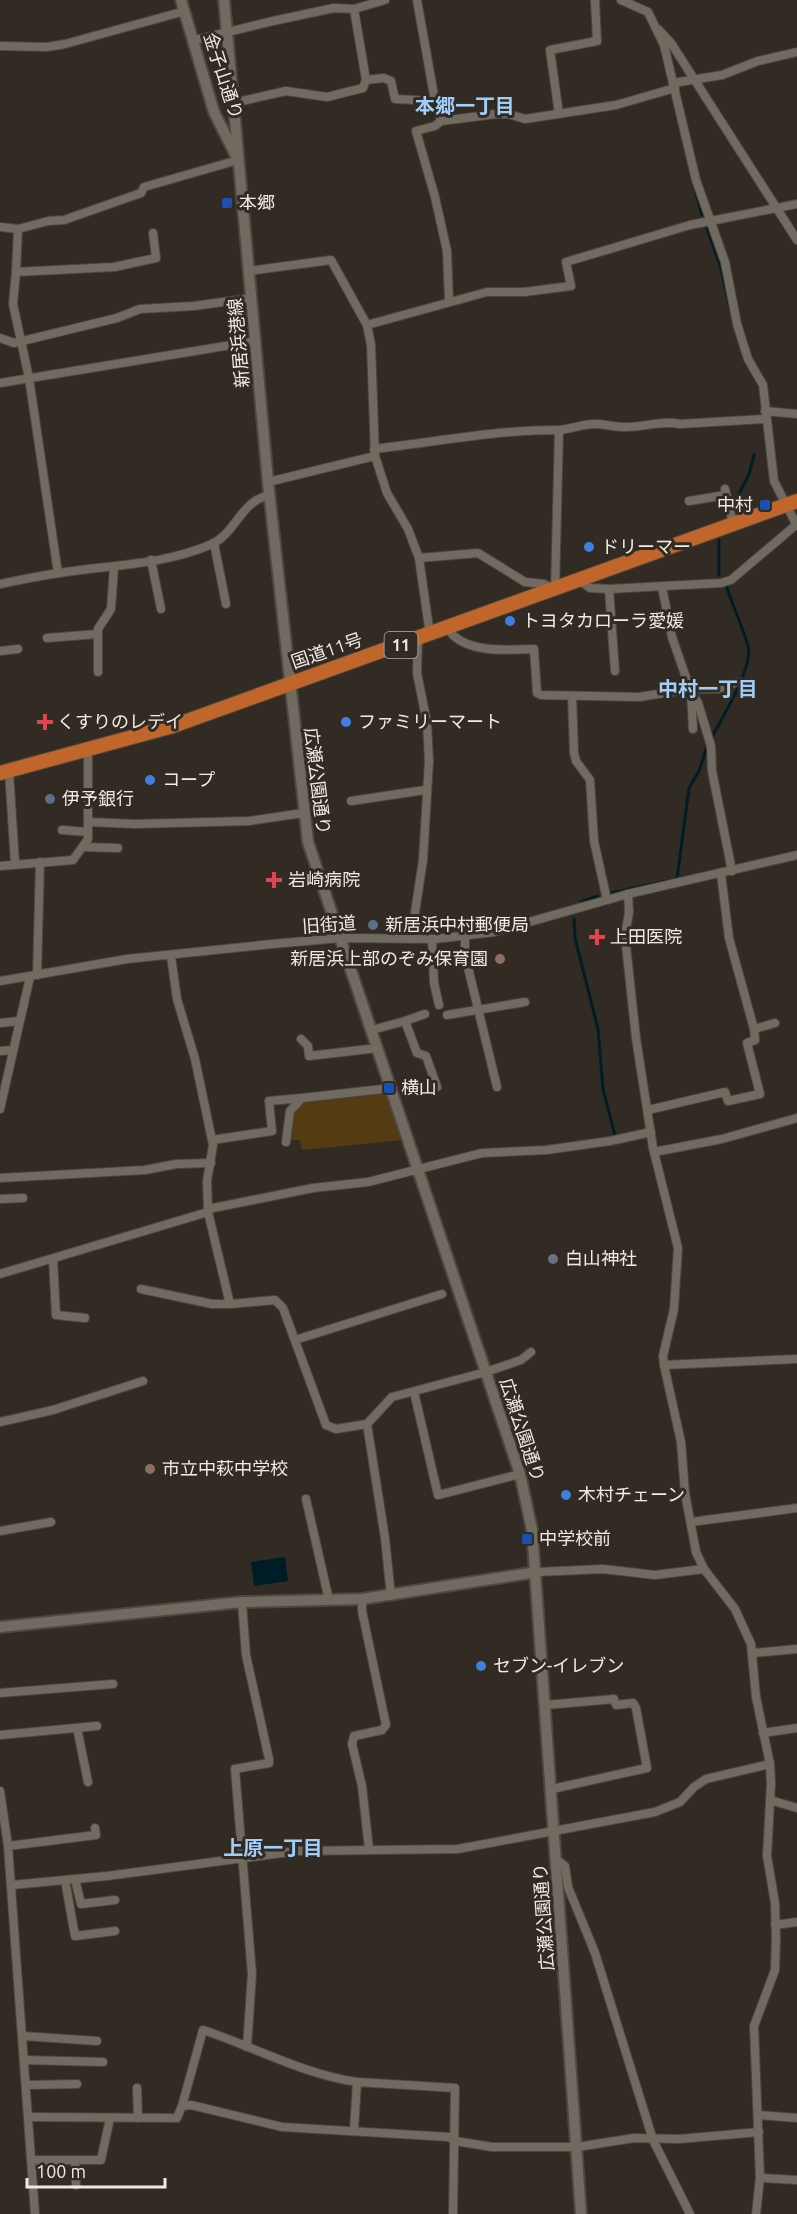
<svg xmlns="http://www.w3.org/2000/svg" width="797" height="2214" viewBox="0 0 797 2214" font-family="Ubuntu,'Noto Sans JP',sans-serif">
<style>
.green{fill:#553b12}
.water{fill:#001d27}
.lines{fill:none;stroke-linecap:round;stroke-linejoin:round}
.stream{stroke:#001d27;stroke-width:3}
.street-casing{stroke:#4c4740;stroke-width:10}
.secondary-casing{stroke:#4c4740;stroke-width:14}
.highway-casing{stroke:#4c4740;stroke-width:16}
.street{stroke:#716a60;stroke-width:8}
.secondary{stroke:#716a60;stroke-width:10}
.highway{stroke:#c1662b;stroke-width:14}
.transit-dot{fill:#1a4fb4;stroke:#322b23;stroke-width:2}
.shop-dot{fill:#3f7fe0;stroke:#322b23;stroke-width:2}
.health-dot{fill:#e0444e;stroke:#322b23;stroke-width:2}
.service-dot{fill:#5c6f8a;stroke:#322b23;stroke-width:2}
.education-dot{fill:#8d6e63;stroke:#322b23;stroke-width:2}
.worship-dot{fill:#6b7280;stroke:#322b23;stroke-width:2}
.labels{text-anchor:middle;stroke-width:6;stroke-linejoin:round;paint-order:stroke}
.shield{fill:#322b23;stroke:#b6b1ab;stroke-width:1.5}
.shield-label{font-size:16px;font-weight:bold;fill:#eeeae5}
.street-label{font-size:18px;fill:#eeeae5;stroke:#322b23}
.poi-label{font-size:18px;fill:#eeeae5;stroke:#322b23;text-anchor:start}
.neighbourhood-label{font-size:20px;font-weight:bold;fill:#a0cefb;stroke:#322b23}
</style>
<rect width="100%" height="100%" fill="#322b23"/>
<!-- green -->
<polygon class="green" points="388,1093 403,1140 302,1150 300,1140 290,1140 293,1112 302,1102"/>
<!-- water -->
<polygon class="water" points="285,1557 288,1581 254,1586 251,1562"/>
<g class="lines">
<!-- stream -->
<g class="stream">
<polyline points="694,185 702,215"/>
<polyline points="707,229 721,268 734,326"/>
<polyline points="751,371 761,389"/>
<polyline points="731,510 749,474 754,455"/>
<polyline points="719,540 719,575"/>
<path d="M712,737C722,718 754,666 748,646C742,625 732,605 726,584"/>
<polyline points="677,879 689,788 699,771 707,747"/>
<polyline points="607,894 667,881"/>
<polyline points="581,902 598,896"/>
<polyline points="574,919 575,938 598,1029 603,1089 615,1136"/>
</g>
<!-- street casing -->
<g class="street-casing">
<g id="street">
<polyline points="417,0 435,101 441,121 435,126 416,131 435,197 447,251 449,300"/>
<polyline points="621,0 648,12 664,45 673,83 722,75 758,61 797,52"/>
<polyline points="658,29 671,43 797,240"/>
<polyline points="195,40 273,21 334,8 354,9 385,0"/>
<polyline points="0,46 47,47 65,44 185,11"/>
<polyline points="366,80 384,78 391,81 395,99 435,101"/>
<polyline points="673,83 696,180 725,262 737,324 748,359 763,385 774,481 797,526"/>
<polyline points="233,103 286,91 327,97 363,88 366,80 354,9"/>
<polyline points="559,114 550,50 597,41 595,0"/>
<polyline points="441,121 496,114 509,114 525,119 616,105 675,88"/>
<polyline points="0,227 18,229 48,221 64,220 141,193 144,187 238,160"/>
<polyline points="18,229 16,272 114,267 156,258 153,233"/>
<polyline points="249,271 331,260 367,325 371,345 375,456 387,493 408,529 419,558 430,635"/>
<polyline points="16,272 13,304 29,378 58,573"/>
<polyline points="367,325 487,292 524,292 571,286 566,262 690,225 797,204"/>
<polyline points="0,338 14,343 117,318 140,309 194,306 252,298"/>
<polyline points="0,383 256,341"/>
<polyline points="765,411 797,414"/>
<path d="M374,449C435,442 496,430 557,430C569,430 582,424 594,424C604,424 615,427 626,427C645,427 661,420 680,424L765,419"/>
<polyline points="268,482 375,456"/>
<polyline points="725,489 733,524"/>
<polyline points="689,501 726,495"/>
<polyline points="214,543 226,604"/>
<polyline points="419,558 478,553 525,582 544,584 555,590 559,430"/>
<polyline points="151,560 161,609"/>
<polyline points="579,580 590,588 609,589 721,583 731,580 797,524"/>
<path d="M0,584C19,580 39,576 59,573C109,565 165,565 212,544C236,533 241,500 270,495"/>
<polyline points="662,587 672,637 690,689 718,689 736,682"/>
<polyline points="609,589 615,671"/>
<path d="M448,629C464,654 508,650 534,649L537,693L541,695L639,697L690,689L698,703L711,746L712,771L732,871"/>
<polyline points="47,638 98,634"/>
<polyline points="0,651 18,649"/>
<polyline points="98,672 98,629 111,609 114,567"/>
<polyline points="691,693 693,729"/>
<polyline points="572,696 574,753 576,761 590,780 594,841 607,900"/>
<polyline points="9,771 15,863"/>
<polyline points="351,801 425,790"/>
<polyline points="89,822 135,824 249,821 303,813"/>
<polyline points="62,830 88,832"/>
<polyline points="83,847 118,848"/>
<polyline points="0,866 73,860 88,839 88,750"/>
<polyline points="721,874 729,938 754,1029 775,1023"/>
<polyline points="628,894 629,912 625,936 636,1038 653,1148 678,1248 674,1309 663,1356 664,1365 681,1442 685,1493 696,1552 704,1569 735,1609 751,1644 756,1697 770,1764 771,1784 767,1856 775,1903 776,1940 775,1970 754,2026 760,2178 756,2214"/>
<polyline points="465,936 465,955 497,1087"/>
<polyline points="411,939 423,860 429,761 427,723 417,673 418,639"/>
<polyline points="432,939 434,983 439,1005"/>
<polyline points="171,956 177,999 195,1059 213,1145 207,1181 208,1209"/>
<polyline points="37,975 40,862"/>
<polyline points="0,981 127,959 272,944 341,938 435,939 494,932 628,894 797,855"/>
<polyline points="447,1015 525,1002"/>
<polyline points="405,1021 425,1014"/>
<polyline points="0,1023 19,1021"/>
<polyline points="372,1030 405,1021 417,1053 426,1056 437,1087"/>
<polyline points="301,1039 308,1046 309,1056 378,1048"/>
<polyline points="0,1051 13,1050"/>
<polyline points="0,1109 30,977"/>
<polyline points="648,1110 725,1092 728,1101 760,1094 747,1043 755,1040 754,1029"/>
<polyline points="212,1140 272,1131 269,1101 302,1098"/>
<polyline points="286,1142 290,1111 302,1098 392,1088"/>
<polyline points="654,1152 722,1139 797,1118"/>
<polyline points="0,1178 145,1170 176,1164 211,1163"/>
<polyline points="0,1199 23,1198"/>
<polyline points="53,1259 56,1315 85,1318"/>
<polyline points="0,1274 208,1212 208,1209 313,1188 368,1182 482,1153 546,1150 610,1141 651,1132"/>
<polyline points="141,1289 212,1304 230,1304 208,1212"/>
<polyline points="230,1304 275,1300 283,1308 326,1425 336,1429 367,1424"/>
<polyline points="295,1340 442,1294"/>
<polyline points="664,1365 797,1359"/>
<polyline points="414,1392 438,1495 520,1474"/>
<polyline points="0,1422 53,1410 143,1381"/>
<polyline points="306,1499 329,1600"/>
<polyline points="691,1522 797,1508"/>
<polyline points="0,1531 51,1522"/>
<polyline points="537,1572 603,1569 655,1575 704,1569"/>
<polyline points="391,1596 385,1538 367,1424 392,1397 486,1372 521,1360 531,1352"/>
<polyline points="362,1599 362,1611 386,1725 382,1730 354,1736 352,1744 362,1786 369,1849"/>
<polyline points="242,1602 246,1655 269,1759 269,1763 235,1769 252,1974 247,2047"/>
<polyline points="753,1653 797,1649"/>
<polyline points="0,1693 113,1684"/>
<polyline points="546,1705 614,1699 616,1705 633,1703 636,1708 647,1768 552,1789"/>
<polyline points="77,1728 88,1782"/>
<polyline points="763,1733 797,1728"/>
<polyline points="0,1735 97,1726"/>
<polyline points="0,1791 8,1846 35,2214"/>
<polyline points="770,1800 797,1808"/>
<polyline points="8,1846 96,1835 95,1828"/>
<polyline points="557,1860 565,1866 568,1887 595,1953 653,2140 690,2214"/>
<polyline points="75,1879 81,1904 115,1900"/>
<polyline points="65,1880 75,1936 115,1931"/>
<polyline points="12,1885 107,1876 297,1851 458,1849 655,1812 680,1802 694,1787 706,1779 770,1764"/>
<polyline points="775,1925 797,1922"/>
<polyline points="23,2036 97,2041"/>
<polyline points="25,2060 103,2062"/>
<polyline points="27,2085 77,2084"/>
<polyline points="137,2088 138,2118"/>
<path d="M182,2106L203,2030C252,2046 305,2075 357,2082"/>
<polyline points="759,2115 797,2118"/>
<polyline points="29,2117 177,2118 182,2106 191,2105 282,2127 449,2137 455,2141 492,2147 577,2147 634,2138 679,2139 759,2132"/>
<polyline points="354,2130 357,2082 455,2088 453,2214"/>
<polyline points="31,2160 101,2160 110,2118"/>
<polyline points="75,2160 76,2185"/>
<polyline points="760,2178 797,2180"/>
</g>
</g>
<!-- secondary casing -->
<g class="secondary-casing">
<g id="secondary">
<polyline points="181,0 214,112 235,154"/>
<polyline points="224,0 268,482 308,842 520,1474 532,1530 581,2214"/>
<polyline points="0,1627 242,1602 362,1599 537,1572"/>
</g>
</g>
<!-- highway casing -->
<g class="highway-casing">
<polyline id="highway" points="0,773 173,726 797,501"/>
</g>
<!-- street -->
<use href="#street" class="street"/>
<!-- secondary -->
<use href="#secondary" class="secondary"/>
<!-- highway -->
<use href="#highway" class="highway"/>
</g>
<!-- markers -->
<g class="transit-dot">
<rect x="221" y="197" width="12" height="12" rx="3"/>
<rect x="759" y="499" width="12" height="12" rx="3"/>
<rect x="383" y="1082" width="12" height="12" rx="3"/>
<rect x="521" y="1533" width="12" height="12" rx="3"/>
</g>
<g class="shop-dot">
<circle cx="589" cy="547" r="6"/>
<circle cx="510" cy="621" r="6"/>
<circle cx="346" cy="722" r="6"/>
<circle cx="150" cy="780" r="6"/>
<circle cx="566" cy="1495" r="6"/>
<circle cx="481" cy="1666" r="6"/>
</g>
<g class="health-dot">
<path d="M42 713h6v6h6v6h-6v6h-6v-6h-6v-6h6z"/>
<path d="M271 871h6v6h6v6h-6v6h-6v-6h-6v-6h6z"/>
<path d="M594 928h6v6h6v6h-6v6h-6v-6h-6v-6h6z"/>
</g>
<g class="service-dot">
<circle cx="50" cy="799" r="6"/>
<circle cx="373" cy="925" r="6"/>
</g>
<g class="education-dot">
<circle cx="500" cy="959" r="6"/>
<circle cx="150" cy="1469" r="6"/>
</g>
<circle class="worship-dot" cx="553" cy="1259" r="6"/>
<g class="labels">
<!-- shield labels -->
<rect class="shield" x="384.5" y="632" width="33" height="26" rx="4.5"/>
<g class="shield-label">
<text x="401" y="651">11</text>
</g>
<!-- street labels -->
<g class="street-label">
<text transform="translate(223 76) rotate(72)" y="6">金子山通り</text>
<text transform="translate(239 343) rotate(-95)" y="6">新居浜港線</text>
<text transform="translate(327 651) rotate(-19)" y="6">国道11号</text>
<text transform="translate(317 781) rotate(83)" y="6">広瀬公園通り</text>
<text transform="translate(329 925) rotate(-4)" y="6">旧街道</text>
<text transform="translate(522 1430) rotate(72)" y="6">広瀬公園通り</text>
<text transform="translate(544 1917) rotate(-94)" y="6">広瀬公園通り</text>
</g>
<!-- poi labels -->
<g class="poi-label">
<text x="239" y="209">本郷</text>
<text x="753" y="511" text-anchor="end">中村</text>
<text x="601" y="553">ドリーマー</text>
<text x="522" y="627">トヨタカローラ愛媛</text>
<text x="57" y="728">くすりのレデイ</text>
<text x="358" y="728">ファミリーマート</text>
<text x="162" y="786">コープ</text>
<text x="62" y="805">伊予銀行</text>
<text x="288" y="886">岩崎病院</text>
<text x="385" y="931">新居浜中村郵便局</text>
<text x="610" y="943">上田医院</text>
<text x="488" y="965" text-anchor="end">新居浜上部のぞみ保育園</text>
<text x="401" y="1094">横山</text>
<text x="565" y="1265">白山神社</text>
<text x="162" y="1475">市立中萩中学校</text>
<text x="578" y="1501">木村チェーン</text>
<text x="539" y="1545">中学校前</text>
<text x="493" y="1672">セブン-イレブン</text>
</g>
<!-- neighbourhood labels -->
<g class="neighbourhood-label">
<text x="465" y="113">本郷一丁目</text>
<text x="708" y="696">中村一丁目</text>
<text x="273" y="1855">上原一丁目</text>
</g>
</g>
<!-- scale -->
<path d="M27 2178v9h138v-9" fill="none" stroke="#eeeae5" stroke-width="3"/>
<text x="36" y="2178" font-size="18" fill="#eeeae5" stroke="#322b23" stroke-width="4.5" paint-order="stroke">100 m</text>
</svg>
